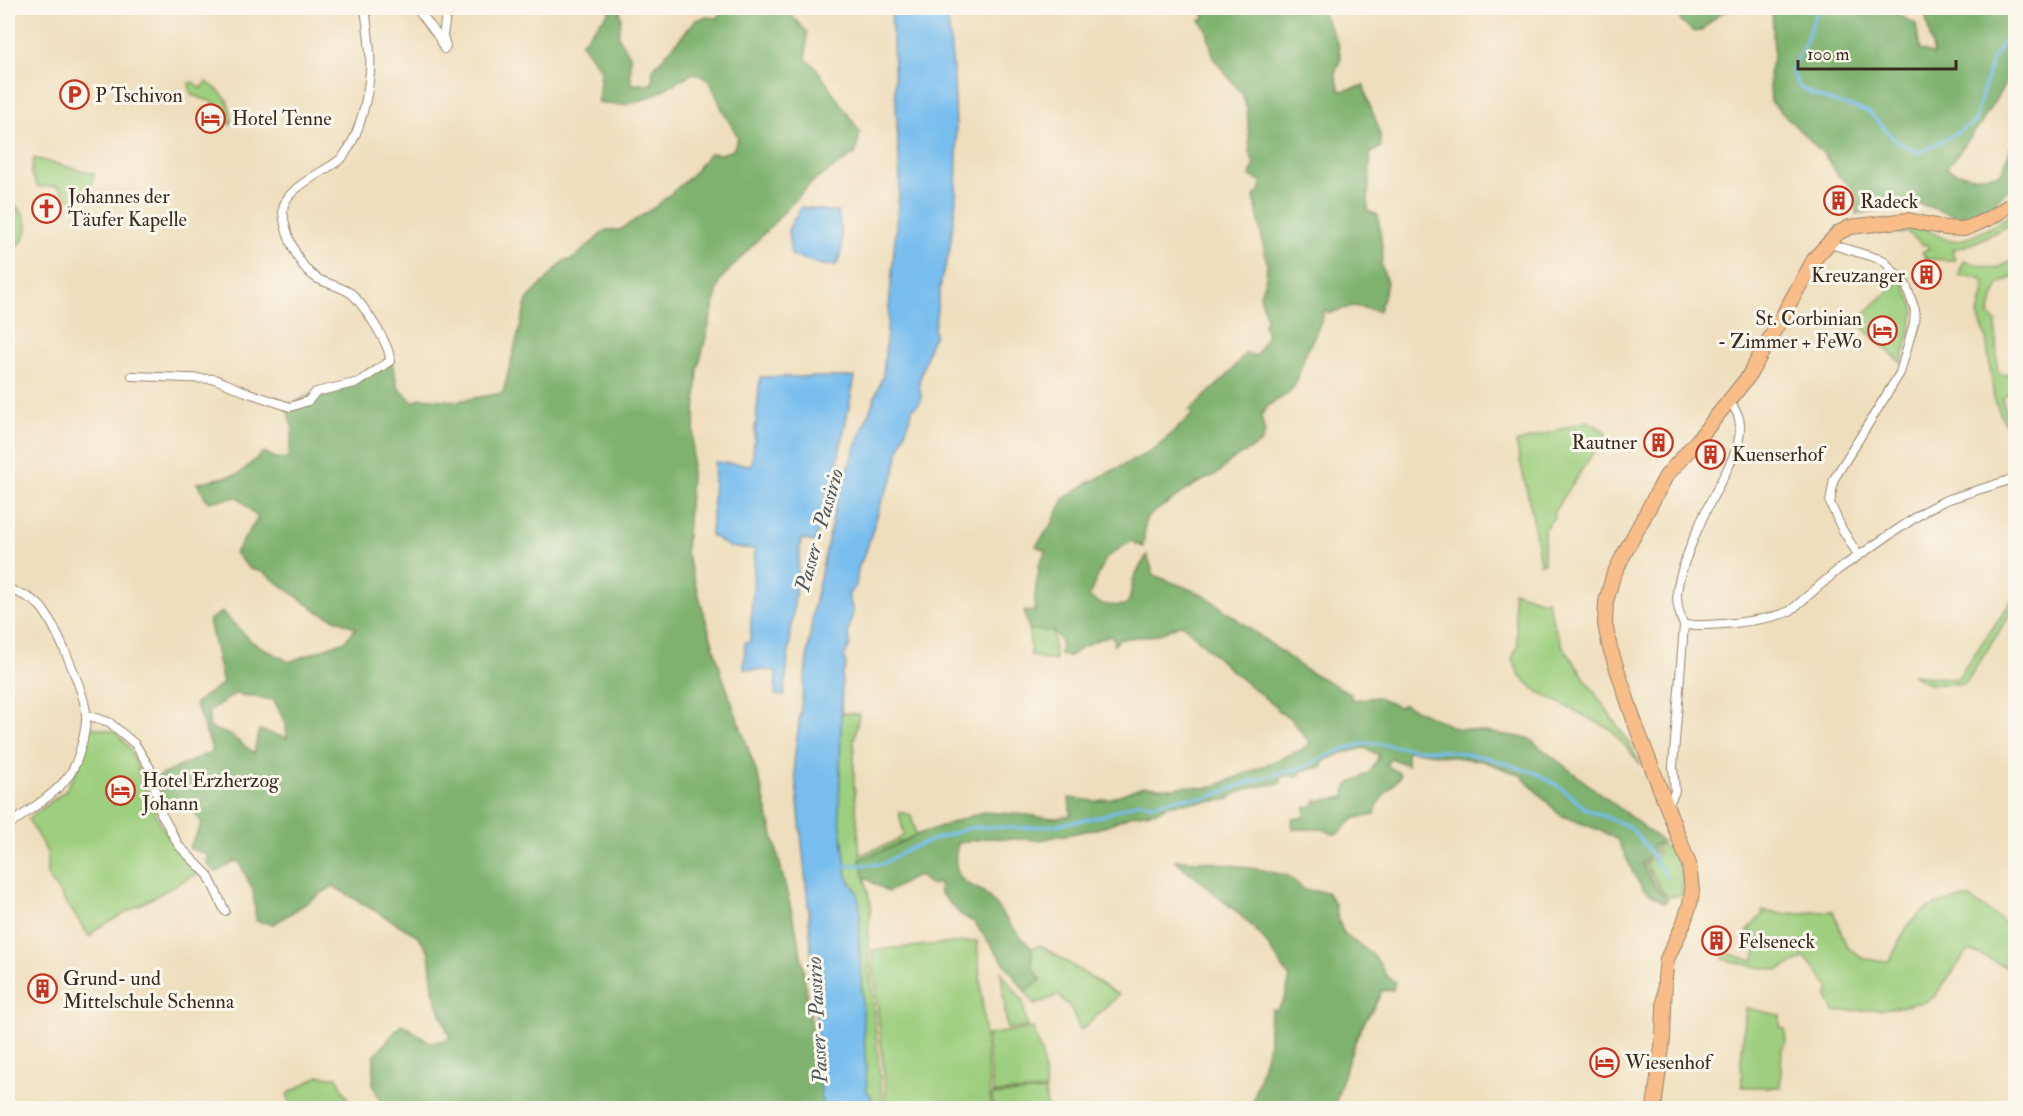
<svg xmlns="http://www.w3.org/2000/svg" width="2023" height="1116" font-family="'IM FELL Double Pica',serif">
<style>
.green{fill:#9ecf7f;stroke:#6c7c4e;stroke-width:1.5}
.forest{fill:#7eb26e;stroke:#5c6e46;stroke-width:1.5;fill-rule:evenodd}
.water{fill:#77bdee;stroke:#597486;stroke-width:1.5}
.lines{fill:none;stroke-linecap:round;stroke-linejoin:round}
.stream{stroke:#77bdee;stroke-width:3}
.street-casing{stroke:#95846d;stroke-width:10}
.primary-casing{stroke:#95846d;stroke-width:16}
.street{stroke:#fff;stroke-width:8}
.primary{stroke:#f8bd88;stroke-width:14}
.labels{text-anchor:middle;stroke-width:6;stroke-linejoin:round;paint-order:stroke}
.poi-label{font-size:20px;fill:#3b2a1e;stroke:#fbf7ec;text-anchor:start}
.water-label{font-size:21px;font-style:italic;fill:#4d565c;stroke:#fbf7ec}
</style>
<rect width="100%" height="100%" fill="#fbf7ec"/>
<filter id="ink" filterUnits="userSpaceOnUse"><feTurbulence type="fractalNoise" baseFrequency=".0167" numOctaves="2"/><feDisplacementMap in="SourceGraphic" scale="12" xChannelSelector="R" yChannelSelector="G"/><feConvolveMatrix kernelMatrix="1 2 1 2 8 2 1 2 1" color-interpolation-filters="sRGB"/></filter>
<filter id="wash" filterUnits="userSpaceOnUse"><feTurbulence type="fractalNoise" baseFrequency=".008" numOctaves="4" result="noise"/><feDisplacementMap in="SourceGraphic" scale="24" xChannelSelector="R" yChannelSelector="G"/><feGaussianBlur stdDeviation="1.35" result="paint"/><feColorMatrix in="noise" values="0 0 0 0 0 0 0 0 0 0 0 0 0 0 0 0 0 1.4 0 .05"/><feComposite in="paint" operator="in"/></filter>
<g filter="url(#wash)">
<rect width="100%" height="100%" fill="#efdebc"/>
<g class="green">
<path d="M193,82L201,89L207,82C226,96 229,97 232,121L230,125L213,102L191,95L189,83Z"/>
<polygon points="34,158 95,174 87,196 71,201 57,186 38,187 31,173"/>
<path d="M8,203C24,208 33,226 22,241C18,246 12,251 8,255Z"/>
<path d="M2015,212V222L1976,242L1952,250L1955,260L1927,259L1922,252L1929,248L1926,244L1923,245L1906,231L1902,234L1895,231L1893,227C1905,226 1920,226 1930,231C1937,235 1944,240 1952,241C1970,242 2000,221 2015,212Z"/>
<path d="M2015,259V276L1999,284L1993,298L1989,316L1996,322L1997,369L2002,375L2008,374L2015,369V388L2003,398C2002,415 2016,427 2015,443L2002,418L1994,398L1986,337L1978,315L1985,286C1983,274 1969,277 1959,275L1963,261L1997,269Z"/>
<polygon points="1902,279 1915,310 1902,363 1867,332 1858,323 1858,319"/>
<polygon points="1587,421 1607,432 1553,513 1555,516 1544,529 1544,563 1540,564 1532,513 1516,443"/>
<polygon points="1513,591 1543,601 1547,600 1554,626 1562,645 1629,743 1641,765 1612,730 1538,692 1520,676 1512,658 1518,646"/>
<polygon points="2015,596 2015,607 1965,684 1929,684 1912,675 1957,679"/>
<polygon points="1049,629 1053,631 1055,661 1031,656 1029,630"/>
<polygon points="841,713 859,714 854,741 854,783 860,855 896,841 904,835 899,812 911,815 916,835 889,848 860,860 871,905 868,934 869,956 881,1089 886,1108 870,1108 871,1104 867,1092 859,942 860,910 857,892 847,877 839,812"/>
<polygon points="92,727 116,732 130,749 161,826 181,854 201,871 96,929 90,937 47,875 47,852 28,819 65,791 77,770"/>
<polygon points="1656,845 1663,845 1667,849 1672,846 1683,879 1682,895 1668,897 1661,890 1645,864 1658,854"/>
<path d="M1970,898L2007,924H2015V976L2011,974V969L1972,951L1967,952L1934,997L1928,1001L1893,1008L1834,1012L1827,996L1830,988C1824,982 1808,958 1803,956L1801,960L1778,970L1751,966L1723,959L1726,953L1753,961L1758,945L1753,942L1754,933L1747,931L1763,914L1762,911L1781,914L1833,911L1847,947L1865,959L1889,961C1894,954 1897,947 1900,939C1918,907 1935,901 1970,898Z"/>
<polygon points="977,941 991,1108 889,1108 886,1096 872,950"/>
<polygon points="1040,945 1119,995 1083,1028 1080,1029 1071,1008 1058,995 1035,1005 1025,991 1041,980 1031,966 1032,948"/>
<polygon points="1001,972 1023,1001 1027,1027 1007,1029"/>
<polygon points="1746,1008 1780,1015 1780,1027 1785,1029 1786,1044 1782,1048 1780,1087 1747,1087 1742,1086 1741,1061"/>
<polygon points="1033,1028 1042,1056 1046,1090 993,1093 987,1035"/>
<polygon points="319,1076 337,1077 352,1108 292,1108 287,1094"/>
<polygon points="1045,1091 1047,1108 993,1108 992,1095"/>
</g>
<g class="forest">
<path d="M613,8H619L621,18L618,37L630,55L631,84H652L653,69L696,20L707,17L718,18L723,8H784L807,32L806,59L816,68L860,132L856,153L812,182L720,280L698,369L686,552L722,675L760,782L799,942L821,1086L822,1108H383L373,1084L374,1056L402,1024L431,1043L450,1039L433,990L429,952L418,936L333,886L274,924L256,921L253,890L238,860L216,872L207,864L208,855L189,848L202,823L184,799L165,808L157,777L213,751L195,703L223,683L209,620L222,612L252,642L289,662L345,641L356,628L317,611L263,572L250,569L235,553L258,518L238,497L208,502L197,483L239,474L264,452L275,458L288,459L293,429L286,407L316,392L345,387L384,366L390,354L398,387L413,402L421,398L457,401L503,393L527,300L564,261L573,259L606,230H620L655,207L690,177L710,153L721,154L733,150L738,137L723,111L709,79L693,73C660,90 637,113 598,102L601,70L581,43ZM235,694L274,700L286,725L287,738L259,730L254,753L230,735L210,728L208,712Z"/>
<path d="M1199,8H1320L1338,44L1341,59L1335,73L1340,91L1364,86C1368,109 1381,122 1381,147L1370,154C1371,173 1367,192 1368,211L1378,215L1383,255L1381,263L1387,283L1379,311L1353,306L1330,313L1325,310C1320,327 1313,338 1306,353C1301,365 1299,383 1289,392C1278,403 1270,399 1261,416L1265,433L1261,443L1230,461L1219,473L1194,485L1146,518L1143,547L1131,541L1106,558L1089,596C1099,606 1112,606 1125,605L1129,601L1134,577L1147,555L1154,575L1204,595L1306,670L1350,693L1352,700L1377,697L1399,707L1404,704L1455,728L1528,738L1663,842L1653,845L1655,852L1642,864L1657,889L1668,900L1664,903L1644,890L1635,877L1618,840L1599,830L1560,815L1520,775L1483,761L1407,750V765L1391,758L1386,765L1399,773L1400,776C1391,790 1377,797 1375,815L1355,818L1337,834H1332L1323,829H1293L1292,819L1305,817V808L1314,805L1316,801L1345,797C1345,776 1362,783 1372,769C1375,765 1377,759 1379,755L1365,748L1342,753L1324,761L1323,767L1301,771L1299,777H1294L1290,775L1280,777L1281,783C1265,786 1238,787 1228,800L1169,804L1158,811L1132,815L1100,828L1040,840L986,838L959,843C954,852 954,871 962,879C968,886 979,888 986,894C1003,911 1013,933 1032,948V966L1041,980L1025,991L974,922L961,915L940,893L939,883L931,885L918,875L888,892L864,877L860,859L889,848L916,835L983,812L1028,815L1039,817L1056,818L1071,815L1069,798L1096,801L1109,799L1143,786L1173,788L1186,786L1203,788L1218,785L1301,750L1310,743L1290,718L1278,711L1276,707L1228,668L1182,624L1157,635L1120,639L1113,646L1115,640L1111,636C1094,639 1082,646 1069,657L1060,655L1061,641L1053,631L1029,630L1024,611L1034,612L1036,586L1039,571L1038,566L1046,551L1036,546L1052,524L1064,499L1088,483L1155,449L1193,414L1189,411L1227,376L1246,353L1256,356L1267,335L1264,325L1266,317L1260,295L1266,277L1267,264L1254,196L1261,190V181L1250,176L1254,164L1250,153L1247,108L1242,94L1214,59L1207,31L1200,20L1205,19Z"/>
<polygon points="1672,8 1736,8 1720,13 1702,30 1695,32 1682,23 1675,8"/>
<polygon points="1772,8 1888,8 1889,10 1916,24 1920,50 1934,55 1924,8 2015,8 2015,52 2006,62 2007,81 1981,123 1946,169 1972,177 2001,174 2013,142 2015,104 2015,184 1987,208 1958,217 1918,203 1856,214 1853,189 1837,174 1824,154 1771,102 1769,74 1774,54"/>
<path d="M1175,860L1205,861L1263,870L1288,876L1305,890L1327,892L1335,904L1338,919L1344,934L1371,953L1377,960L1387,977L1395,982L1393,990L1381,991C1378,1004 1367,1016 1361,1028C1349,1055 1342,1080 1334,1108H1251L1269,1043V1024L1272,1009L1277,1010L1285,998L1290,978L1263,938L1244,918Z"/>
</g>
<g class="water">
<polygon points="891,8 947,8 954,81 957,152 956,199 949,254 942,276 934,329 935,335 930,344 919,382 921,398 919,404 913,408 899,451 893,478 882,500 866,551 858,568 856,586 848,595 853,611 848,632 850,646 844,656 846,666 842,675 839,812 847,877 857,892 860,910 859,942 867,1092 871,1095 870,1108 822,1108 808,903 794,762 814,606 838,494 883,376 900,181"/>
<path d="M801,207L838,212C841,232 846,246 836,265H822L791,255L788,230Z"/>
<polygon points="760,377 855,377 837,464 815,542 801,539 784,696 775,695 776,671 744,669 745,643 750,642 755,549 729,547 711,535 715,462 752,465"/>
</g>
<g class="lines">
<g class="stream">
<polyline points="1818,8 1805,44 1792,69 1798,86 1815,96 1869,112 1895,140 1919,153 1974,123 1992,60 2016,20"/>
<polyline points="842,866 882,864 909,849 938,838 973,827 1024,828 1057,825 1102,816 1139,802 1152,804 1181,798 1207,798 1246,783 1303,767 1341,750 1363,744 1373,743 1415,749 1447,751 1484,757 1536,773 1563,789 1586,809 1630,827 1646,846 1667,878"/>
</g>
</g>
</g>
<g filter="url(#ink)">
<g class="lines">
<defs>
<g id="street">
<polyline points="417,8 438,36 444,49 446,46 443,36 447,8"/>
<polyline points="1827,243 1883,260 1906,285 1915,310 1914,323 1900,373 1834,479 1830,503 1842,529 1858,555"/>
<path d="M132,376L215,379L246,392L290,407L308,401L316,392L359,382L390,361C391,345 363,305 352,294C343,287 328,284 318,279C298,268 285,233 283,212C281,189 327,171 342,158C344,155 348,150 350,146C363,123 372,80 370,53C369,38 367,23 365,8"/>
<path d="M8,589C19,593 31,597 40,606C54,621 86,695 86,715C87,729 79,757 73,769C62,791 27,811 8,826"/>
<path d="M1684,625C1712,626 1765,622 1790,611L1839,569L1928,509L1946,500L2016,478"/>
<polyline points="86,715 109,722 135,744 150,768 161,813 179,846 208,875 225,911"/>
<path d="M1667,803L1671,800L1675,791L1673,767L1684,625C1679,615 1677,605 1677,594C1678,570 1704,513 1716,491C1725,472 1741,449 1740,426C1740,416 1736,409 1729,402"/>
</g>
<polyline id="primary" points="1654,1108 1663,1039 1665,978 1667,959 1683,925 1690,904 1692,891 1689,864 1636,726 1610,648 1605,624 1606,602 1613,576 1623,556 1666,476 1696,442 1748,377 1815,258 1838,233 1850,227 1908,220 1945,228 1963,229 1970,227 1992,217 2016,201"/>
</defs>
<use href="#street" class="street-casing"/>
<use href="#primary" class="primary-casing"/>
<use href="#street" class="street"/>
<use href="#primary" class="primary"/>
</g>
</g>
<defs>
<symbol id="parking-ring" viewBox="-11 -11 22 22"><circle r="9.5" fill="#fbf7ec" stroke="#c8321e" stroke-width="1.5"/><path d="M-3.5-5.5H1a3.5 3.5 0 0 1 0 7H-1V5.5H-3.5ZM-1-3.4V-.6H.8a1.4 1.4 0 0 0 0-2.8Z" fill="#c8321e"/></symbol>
<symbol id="hotel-ring" viewBox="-11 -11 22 22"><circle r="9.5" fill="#fbf7ec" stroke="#c8321e" stroke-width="1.5"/><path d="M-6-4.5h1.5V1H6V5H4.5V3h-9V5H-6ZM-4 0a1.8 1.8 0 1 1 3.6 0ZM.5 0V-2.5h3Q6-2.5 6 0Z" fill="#c8321e"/></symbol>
<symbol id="building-ring" viewBox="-11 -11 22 22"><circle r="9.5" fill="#fbf7ec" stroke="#c8321e" stroke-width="1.5"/><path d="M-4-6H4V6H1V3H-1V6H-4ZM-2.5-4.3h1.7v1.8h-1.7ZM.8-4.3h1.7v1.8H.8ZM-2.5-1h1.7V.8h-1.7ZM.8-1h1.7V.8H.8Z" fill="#c8321e"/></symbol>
<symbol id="church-ring" viewBox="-11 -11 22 22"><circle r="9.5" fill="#fbf7ec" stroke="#c8321e" stroke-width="1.5"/><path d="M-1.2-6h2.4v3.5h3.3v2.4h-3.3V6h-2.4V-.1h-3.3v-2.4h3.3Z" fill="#c8321e"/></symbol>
</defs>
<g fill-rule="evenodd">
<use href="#parking-ring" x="58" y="78" width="33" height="33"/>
<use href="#hotel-ring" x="194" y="102" width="33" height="33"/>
<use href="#building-ring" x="1822" y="184" width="33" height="33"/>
<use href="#church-ring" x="30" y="192" width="33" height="33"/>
<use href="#building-ring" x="1910" y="258" width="33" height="33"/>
<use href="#hotel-ring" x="1866" y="314" width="33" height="33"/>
<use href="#building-ring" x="1642" y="426" width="33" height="33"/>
<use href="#building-ring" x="1694" y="438" width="33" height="33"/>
<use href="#hotel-ring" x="104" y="774" width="33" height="33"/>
<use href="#building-ring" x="1700" y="924" width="33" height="33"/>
<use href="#building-ring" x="26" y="972" width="33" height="33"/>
<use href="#hotel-ring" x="1588" y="1046" width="33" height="33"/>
</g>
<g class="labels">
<g class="poi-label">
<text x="95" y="102">P Tschivon</text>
<text x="232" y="125">Hotel Tenne</text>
<text x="68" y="203">Johannes der<tspan x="68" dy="23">Täufer Kapelle</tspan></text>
<text x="1860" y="208">Radeck</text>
<text x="1905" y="282" text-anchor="end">Kreuzanger</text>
<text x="1862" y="325" text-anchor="end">St. Corbinian<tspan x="1862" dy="23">- Zimmer + FeWo</tspan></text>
<text x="1637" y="449" text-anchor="end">Rautner</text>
<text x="1732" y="461">Kuenserhof</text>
<text x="142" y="787">Hotel Erzherzog<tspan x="142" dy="23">Johann</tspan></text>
<text x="1738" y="948">Felseneck</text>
<text x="63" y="985">Grund- und<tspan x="63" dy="23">Mittelschule Schenna</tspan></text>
<text x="1625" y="1069">Wiesenhof</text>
</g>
<g class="water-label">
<text transform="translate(819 530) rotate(-74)" y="7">Passer - Passirio</text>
<text transform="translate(817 1020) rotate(-93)" y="7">Passer - Passirio</text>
</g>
</g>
<rect width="2023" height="1116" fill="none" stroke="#fbf7ec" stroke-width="30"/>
<path d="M1798 60v9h158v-9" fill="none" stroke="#3b2a1e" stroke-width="3"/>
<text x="1807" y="60" font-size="18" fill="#3b2a1e" stroke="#fbf7ec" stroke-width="4.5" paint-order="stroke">100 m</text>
</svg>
